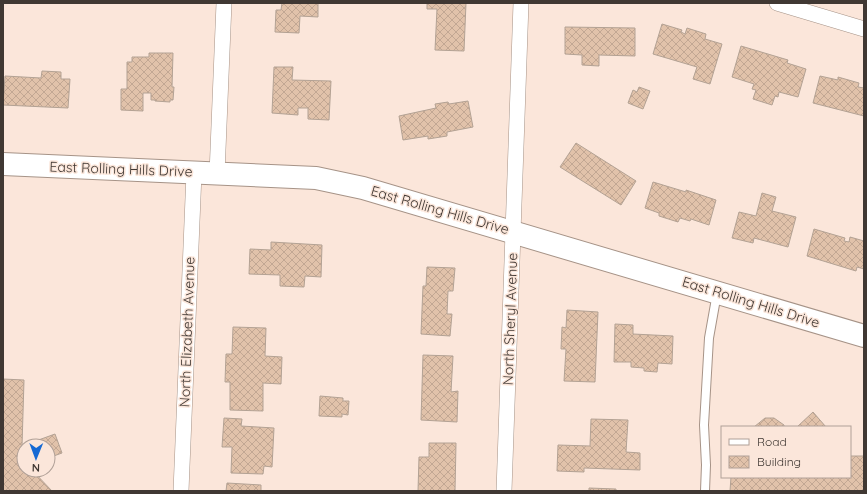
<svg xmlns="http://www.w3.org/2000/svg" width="867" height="494" font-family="Quicksand,sans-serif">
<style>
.building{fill:url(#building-cross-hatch);stroke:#b3a294}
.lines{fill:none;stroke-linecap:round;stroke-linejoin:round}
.lane-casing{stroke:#a69387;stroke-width:10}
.street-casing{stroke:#a69387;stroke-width:16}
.secondary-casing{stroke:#a69387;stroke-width:24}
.lane{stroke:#fff;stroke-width:8}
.street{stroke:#fff;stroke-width:15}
.secondary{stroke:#fff;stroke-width:22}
.labels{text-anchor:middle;stroke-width:3;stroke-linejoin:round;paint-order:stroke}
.street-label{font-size:14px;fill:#403833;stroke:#fbe6da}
</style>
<defs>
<pattern id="building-cross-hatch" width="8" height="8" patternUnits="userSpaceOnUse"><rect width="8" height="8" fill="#e1c2aa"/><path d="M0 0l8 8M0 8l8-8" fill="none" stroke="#c2a793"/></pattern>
</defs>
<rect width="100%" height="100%" fill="#fbe6da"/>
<g class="building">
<polygon points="282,3 318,3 318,17 300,16 299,33 275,32 276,10 281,10"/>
<polygon points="427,3 466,3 464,51 435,50 437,9 427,9"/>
<polygon points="662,24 682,30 681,32 685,34 687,28 706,34 705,39 722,44 710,84 693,79 697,67 653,54"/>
<polygon points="565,27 635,28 635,56 599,55 599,66 582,65 582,55 565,54"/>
<polygon points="741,46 788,60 787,63 806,69 798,97 779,92 778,97 775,96 772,105 753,99 756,90 752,89 754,84 732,77"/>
<polygon points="149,53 173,53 172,87 174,87 173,100 170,100 170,102 155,101 155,100 151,100 151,93 143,93 143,111 121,110 121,89 127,89 127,62 132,62 132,57 149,57"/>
<polygon points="274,67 293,67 292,80 331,81 329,120 308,119 308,108 298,108 298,115 272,113"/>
<polygon points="42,71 61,72 61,79 70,79 68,108 3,105 5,76 41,78"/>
<polygon points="820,76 838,80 838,77 859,83 858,87 864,88 864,116 813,103"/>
<polygon points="639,87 650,91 643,109 628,103 633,90 637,92"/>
<polygon points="468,101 473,127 447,132 447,136 428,139 428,136 403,140 399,116 436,108 435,104 448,102 449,104"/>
<polygon points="576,143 636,181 621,205 560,167"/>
<polygon points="653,182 686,192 686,190 716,200 709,225 691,219 690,221 680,218 678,222 659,216 659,213 645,208"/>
<polygon points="762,193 776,197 772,211 796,217 788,247 754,238 753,243 732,238 739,212 756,216"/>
<polygon points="814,229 845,238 844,241 849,242 850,237 864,241 864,269 857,267 856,271 807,256"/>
<polygon points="271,242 322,245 321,277 305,276 304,287 280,286 280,275 249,274 250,249 271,250"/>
<polygon points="427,267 455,268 453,291 448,291 447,314 452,314 450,336 421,334 423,286 426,286"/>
<polygon points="567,310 598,312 595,382 564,381 566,349 561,349 562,327 566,328"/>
<polygon points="615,324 633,325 633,334 673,336 672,364 658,363 657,372 644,371 644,368 631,367 631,362 614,362"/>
<polygon points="233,327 266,328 265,356 282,357 281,384 263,383 263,411 230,410 230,382 225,382 226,354 232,354"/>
<polygon points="423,355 453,356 451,392 458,391 457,422 421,420"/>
<polygon points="3,379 24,380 22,446 55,434 62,453 48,458 48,446 24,446 24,470 32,470 52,491 3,491"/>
<polygon points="320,396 343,398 343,401 349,401 348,415 342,414 342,417 319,416"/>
<polygon points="813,412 826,427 797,427"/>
<polygon points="224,418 242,419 241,426 274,428 272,467 264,466 263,474 231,473 232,447 222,447"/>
<polygon points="765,418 774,418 784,425 784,427 754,427"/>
<polygon points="591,419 628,420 626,452 640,453 640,470 584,468 584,472 557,471 558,445 590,446"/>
<polygon points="429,443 456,443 455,491 418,491 419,457 429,457"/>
<polygon points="850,456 864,456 864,491 730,491 731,477 850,477"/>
<polygon points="227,483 261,485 261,491 226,491"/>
<polygon points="589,488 616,489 616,491 589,491"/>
</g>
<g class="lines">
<defs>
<polyline id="lane" points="705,491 706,465 704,425 709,338 717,293"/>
<g id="street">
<polyline points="777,3 864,29"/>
<polyline points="217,174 224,3"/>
<polyline points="181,491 194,173"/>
<polyline points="504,491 521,3"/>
</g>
<polyline id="secondary" points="3,164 316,178 363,188 864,336"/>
</defs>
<use href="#lane" class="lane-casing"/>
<use href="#street" class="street-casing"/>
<use href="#secondary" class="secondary-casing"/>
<use href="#lane" class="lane"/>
<use href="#street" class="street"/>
<use href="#secondary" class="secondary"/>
</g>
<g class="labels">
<g class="street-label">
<text transform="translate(121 169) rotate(2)" y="5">East Rolling Hills Drive</text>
<text transform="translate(440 210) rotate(16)" y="5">East Rolling Hills Drive</text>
<text transform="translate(751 302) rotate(17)" y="5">East Rolling Hills Drive</text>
<text transform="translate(510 319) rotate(-88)" y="5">North Sheryl Avenue</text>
<text transform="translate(187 332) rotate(-88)" y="5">North Elizabeth Avenue</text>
</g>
</g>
<rect width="867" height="494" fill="none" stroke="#403833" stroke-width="8"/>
<rect x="721" y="426" width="130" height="52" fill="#fbe6da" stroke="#b0a097"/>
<rect x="729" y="439" width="20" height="6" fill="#ffffff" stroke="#b0a097"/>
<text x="757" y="446" font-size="12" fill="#403833">Road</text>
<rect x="729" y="456" width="20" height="12" fill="url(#building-cross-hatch)" stroke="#b0a097"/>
<text x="757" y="466" font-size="12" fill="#403833">Building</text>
<g transform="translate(36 458) rotate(181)"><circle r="19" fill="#fbe6da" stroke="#b0a097"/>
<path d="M0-3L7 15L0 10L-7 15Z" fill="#1669d3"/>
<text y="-6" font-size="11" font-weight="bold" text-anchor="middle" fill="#403833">N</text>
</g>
</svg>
